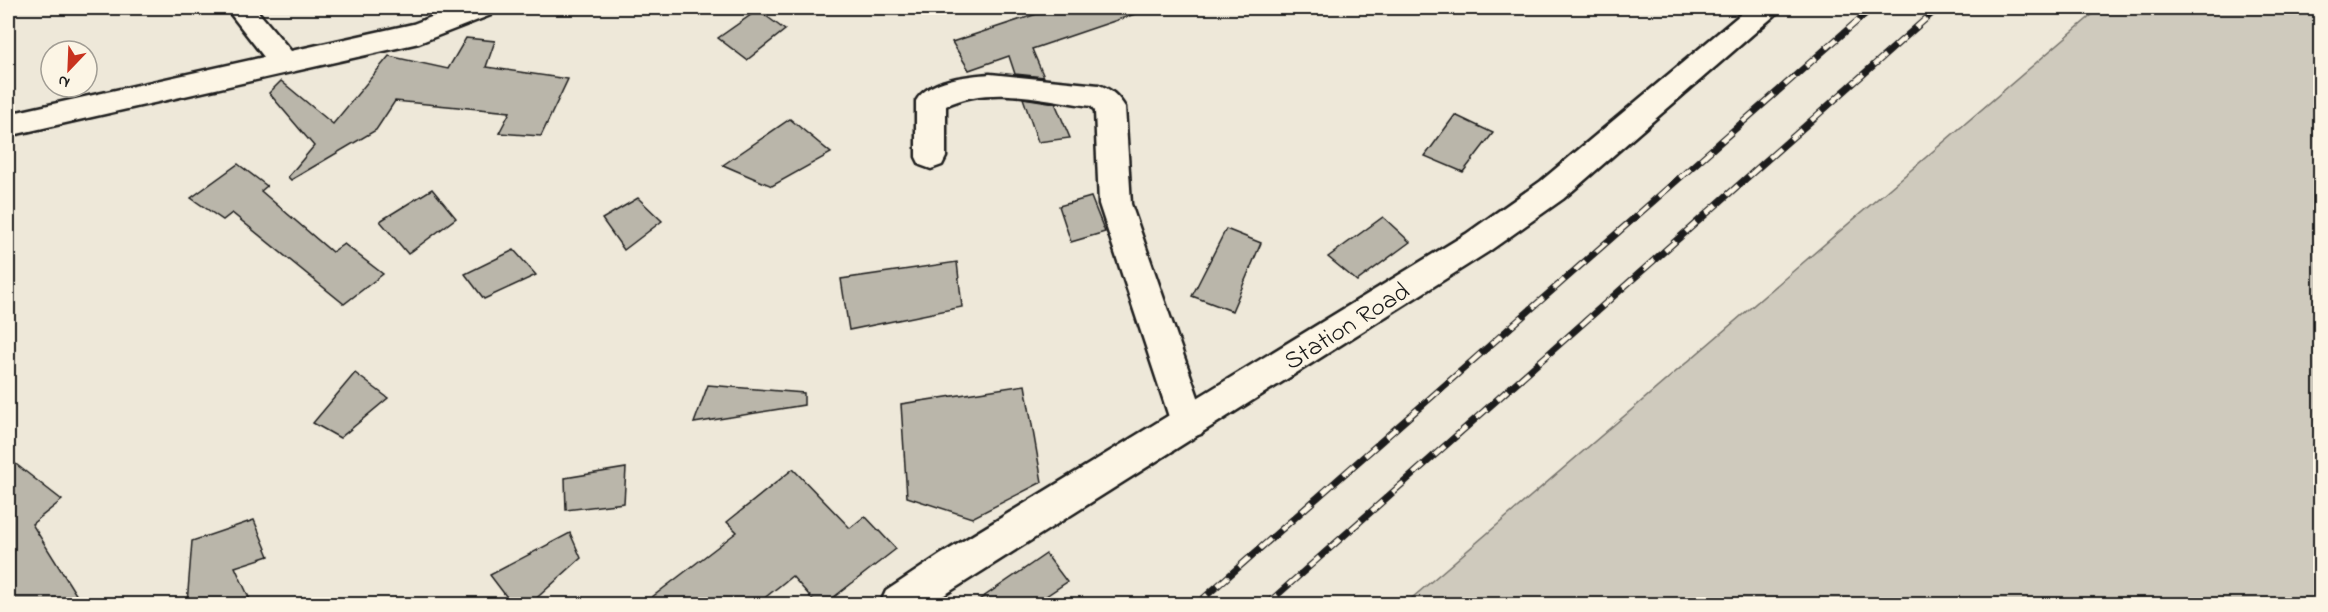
<svg xmlns="http://www.w3.org/2000/svg" width="2328" height="612" font-family="'Indie Flower',sans-serif">
<style>
.green{fill:#cfcabd;stroke:#76736c;stroke-width:1.5}
.building{fill:#bab6aa;stroke:#1c1c1c;stroke-width:1.5}
.lines{fill:none;stroke-linecap:round;stroke-linejoin:round}
.street-casing{stroke:#1c1c1c;stroke-width:5}
.secondary-casing{stroke:#1c1c1c;stroke-width:5}
.street{fill:#fcf5e5;fill-rule:evenodd}
.secondary{fill:#fcf5e5;fill-rule:evenodd}
.rail-casing{stroke:#1c1c1c;stroke-width:7}
.rail{stroke:#fcf5e5;stroke-width:4.5;stroke-dasharray:14;stroke-linecap:butt}
.labels{text-anchor:middle;stroke-width:6;stroke-linejoin:round;paint-order:stroke}
.street-label{font-size:26px;fill:#1c1c1c;stroke:#fcf5e5}
</style>
<rect width="100%" height="100%" fill="#eee8d9"/>
<filter id="ink" filterUnits="userSpaceOnUse"><feTurbulence type="fractalNoise" baseFrequency=".0167" numOctaves="2"/><feDisplacementMap in="SourceGraphic" scale="12" xChannelSelector="R" yChannelSelector="G"/><feConvolveMatrix kernelMatrix="1 2 1 2 8 2 1 2 1" color-interpolation-filters="sRGB"/></filter>
<g filter="url(#ink)">
<polygon class="green" points="2100,8 2320,8 2320,604 1405,604"/>
<g class="building">
<polygon points="1055,8 1137,8 1138,13 1032,49 1044,77 1015,74 1009,56 969,70 952,42"/>
<polygon points="758,10 785,30 747,60 718,38"/>
<polygon points="466,38 495,41 486,67 568,79 541,136 499,133 510,112 395,101 376,130 291,180 288,177 314,146 269,93 281,81 333,124 389,56 448,69"/>
<polygon points="1023,98 1055,103 1070,138 1038,142"/>
<polygon points="1455,115 1493,133 1463,172 1425,156"/>
<polygon points="790,119 831,153 772,186 723,165"/>
<polygon points="238,164 267,186 261,191 332,252 344,244 383,274 344,304 232,213 223,220 191,198"/>
<polygon points="432,189 456,218 408,254 380,221"/>
<polygon points="1091,197 1105,232 1071,242 1059,206"/>
<polygon points="638,198 662,221 624,250 602,219"/>
<polygon points="1383,217 1410,242 1357,281 1328,257"/>
<polygon points="1226,229 1261,243 1232,311 1192,296"/>
<polygon points="514,250 536,275 484,299 465,274"/>
<polygon points="957,262 962,307 849,330 841,279"/>
<polygon points="355,373 388,398 340,438 313,423"/>
<polygon points="708,385 804,393 804,405 694,423"/>
<polygon points="1025,385 1042,482 972,518 907,497 901,404"/>
<polygon points="8,458 62,500 32,524 82,604 8,604"/>
<polygon points="626,468 624,503 566,510 565,478"/>
<polygon points="793,469 850,528 865,516 896,549 825,604 817,604 792,576 757,604 643,604 737,532 727,522"/>
<polygon points="254,520 269,556 235,567 252,604 187,604 192,541"/>
<polygon points="570,533 581,558 530,604 512,604 490,575"/>
<polygon points="1046,554 1067,582 1034,604 973,604"/>
</g>
<g class="lines">
<defs>
<g id="street">
<polygon points="226,8 255,8 291,51 413,24 455,8 495,8 491,15 419,43 8,136 8,114 264,57"/>
<path d="M990,74L1099,85C1111,89 1118,96 1125,107L1131,204L1207,423L1201,434L1189,438L1177,434L1171,423L1099,204L1095,111L1091,106C1045,100 989,84 946,106V157L942,165L931,169L920,165L916,157V101C929,79 967,76 990,74Z"/>
</g>
<polygon id="secondary" points="1748,8 1779,8 1775,15 1563,199 1488,252 930,604 880,604 886,591 940,555 1466,234 1541,181"/>
</defs>
<use href="#street" class="street-casing"/>
<use href="#secondary" class="secondary-casing"/>
<use href="#street" class="street"/>
<use href="#secondary" class="secondary"/>
<defs>
<g id="rail">
<polyline points="1197,604 1872,8"/>
<polyline points="1267,604 1938,8"/>
</g>
</defs>
<use href="#rail" class="rail-casing"/>
<use href="#rail" class="rail"/>
</g>
</g>
<g class="labels">
<g class="street-label">
<text transform="translate(1346 325) rotate(-32)" y="9">Station Road</text>
</g>
</g>
<rect width="2328" height="612" fill="none" stroke="#fcf5e5" stroke-width="30"/>
<rect x="15" y="15" width="2298" height="582" fill="none" stroke="#1c1c1c" stroke-width="2" filter="url(#ink)"/>
<g transform="translate(69 69) rotate(203)"><circle r="28" fill="#fcf5e5" stroke="#a29e95" stroke-width="1.5"/>
<path d="M0-4.5L10 22L0 15L-10 22Z" fill="#c8321e"/>
<text y="-9" font-size="16" font-weight="bold" text-anchor="middle" fill="#1c1c1c">N</text>
</g>
</svg>
